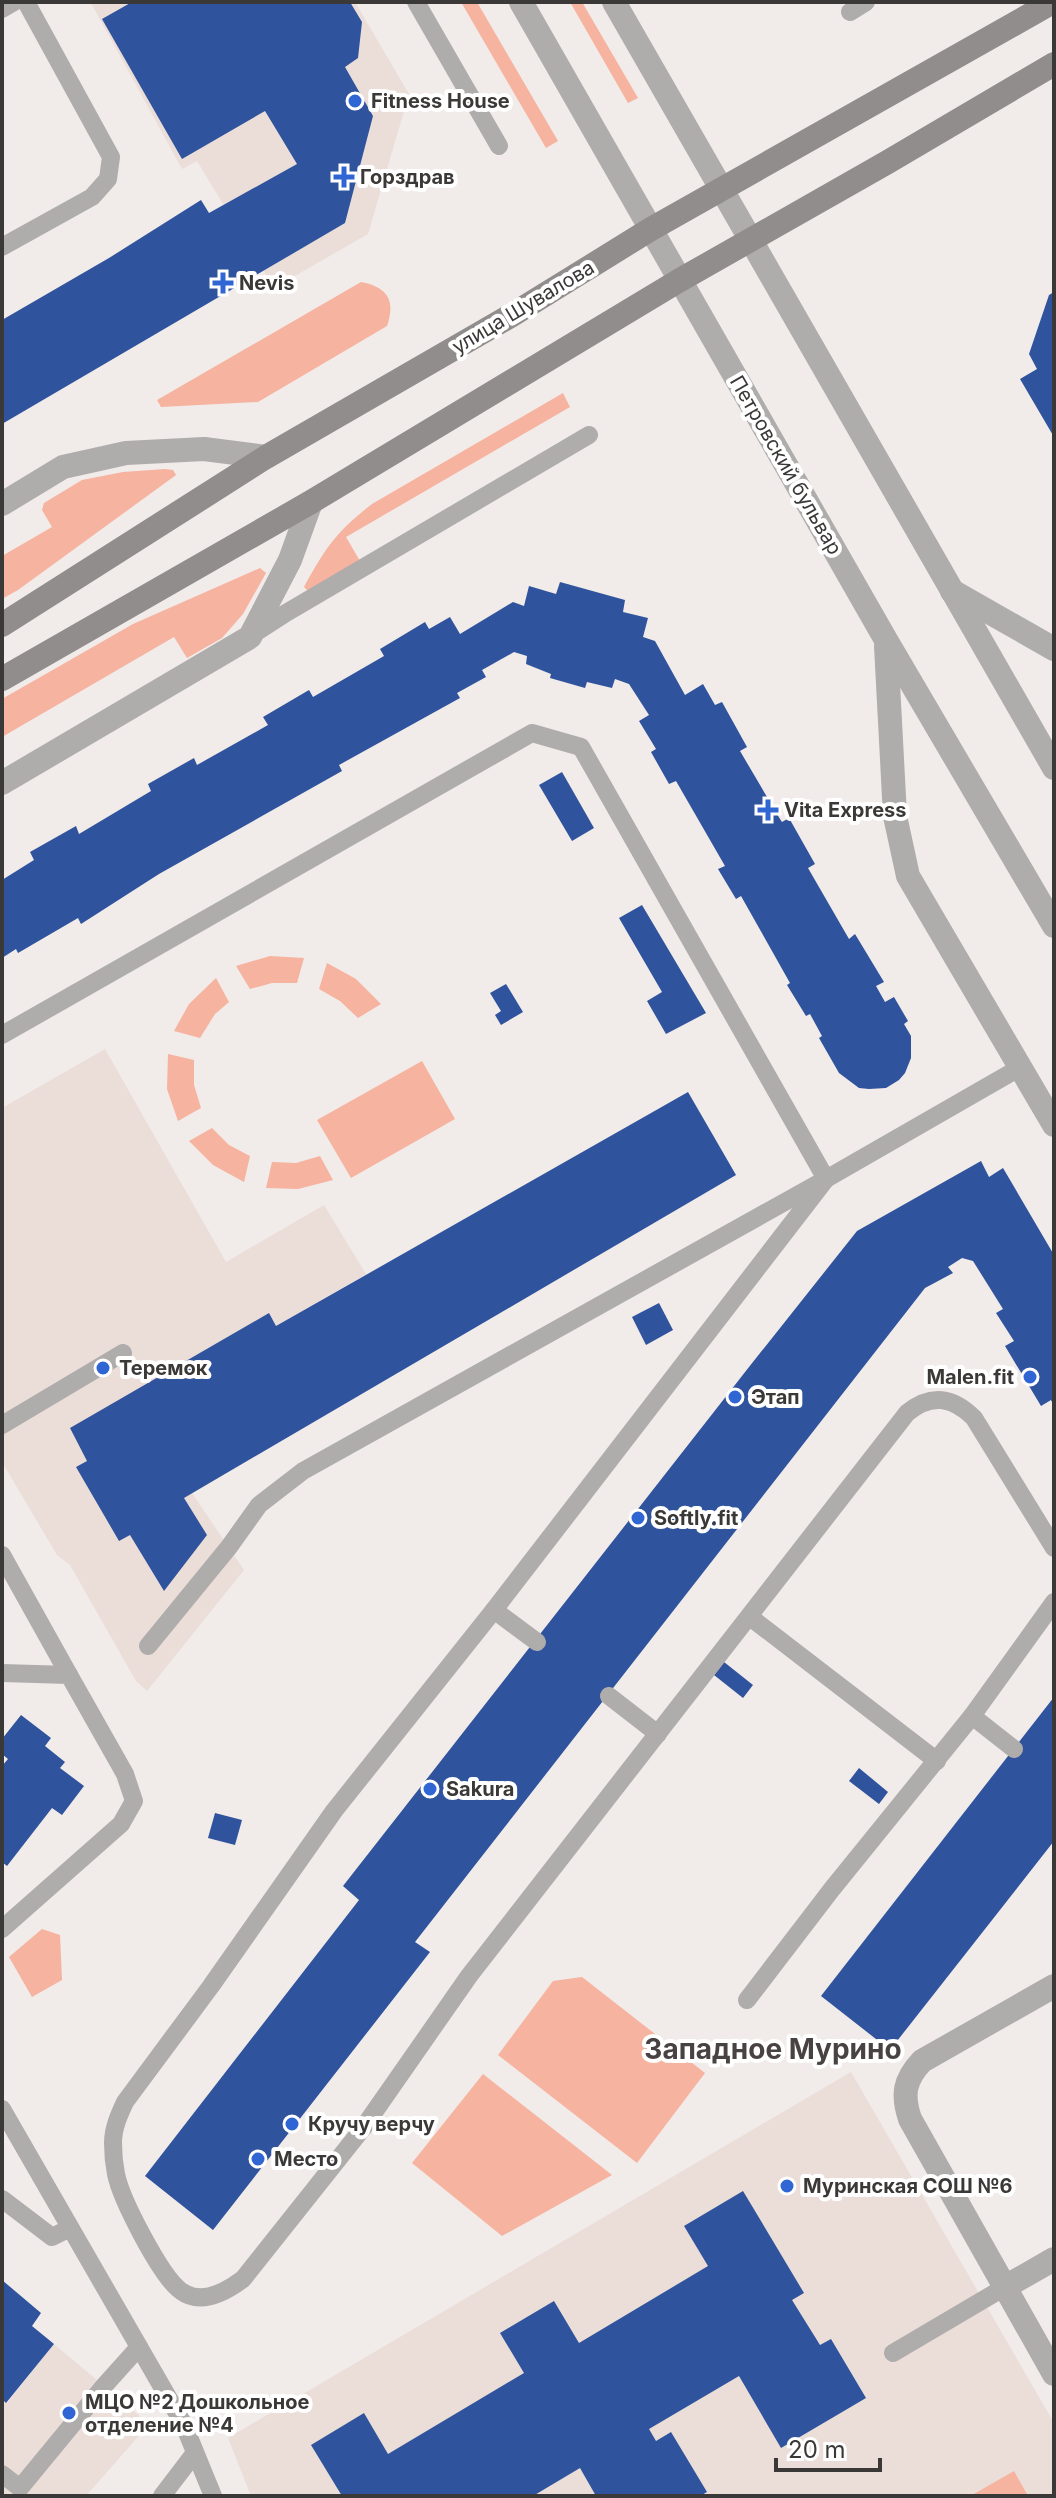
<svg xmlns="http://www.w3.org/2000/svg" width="1056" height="2498" font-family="Inter,sans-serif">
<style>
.built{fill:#ebded9}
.green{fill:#f6b39f}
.building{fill:#2f539c}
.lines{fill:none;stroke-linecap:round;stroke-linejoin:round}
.lane{stroke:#afacac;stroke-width:18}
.street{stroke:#afacac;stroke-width:24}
.secondary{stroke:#918d8c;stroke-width:24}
.poi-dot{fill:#3066d4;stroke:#fff;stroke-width:3}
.labels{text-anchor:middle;stroke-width:8;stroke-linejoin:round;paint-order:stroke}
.poi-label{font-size:20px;font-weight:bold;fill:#3b3938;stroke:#fff;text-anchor:start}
.street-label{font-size:20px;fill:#3b3938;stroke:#fff}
.district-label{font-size:28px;font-weight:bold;fill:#484342;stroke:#fff}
</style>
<rect width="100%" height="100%" fill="#f1ebe9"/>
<g class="built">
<polygon points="93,2 355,2 409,94 368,234 274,288 197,161 182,169 91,3"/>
<polygon points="105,1049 226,1262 324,1205 366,1274 276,1326 192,1493 244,1570 147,1691 136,1681 70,1565 57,1555 2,1462 2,1108"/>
<polygon points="851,2072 1054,2423 1054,2496 251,2496 228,2438"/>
<polygon points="54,2344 149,2424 86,2496 2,2496 2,2399 7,2403"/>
</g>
<g class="green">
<polygon points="461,2 477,2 558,141 546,148"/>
<polygon points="570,2 582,2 638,98 628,103"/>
<path d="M361,282C387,287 396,300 387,326L258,402L161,407L157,400Z"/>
<path d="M563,393L570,407L346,537L360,561L308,591L304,587C326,547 336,532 372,504Z"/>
<polygon points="165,469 173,470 176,475 18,590 2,599 2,556 52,527 42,510 44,503 82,480 123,472"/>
<polygon points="260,568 266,573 243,614 222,638 187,658 174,637 2,737 2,699 133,624"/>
<polygon points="270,956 304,958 297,983 272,983 250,989 236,966"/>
<polygon points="327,963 356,979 381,1004 358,1018 340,1001 319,989"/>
<polygon points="216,978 229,1002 215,1014 200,1038 174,1031 189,1004"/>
<polygon points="168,1054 194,1060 194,1085 201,1108 178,1121 167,1089"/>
<polygon points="422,1061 455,1119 351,1178 317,1120"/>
<polygon points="212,1128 229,1145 250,1156 244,1182 213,1165 189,1141"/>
<polygon points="320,1156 333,1180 298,1189 266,1188 272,1162 296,1163"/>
<polygon points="42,1929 60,1935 62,1980 32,1997 9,1957"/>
<polygon points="582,1977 705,2073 637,2163 498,2055 553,1981"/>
<polygon points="483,2074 612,2175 502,2236 412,2163"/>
<polygon points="1014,2471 1028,2496 973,2496 972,2495"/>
</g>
<g class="building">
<polygon points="132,2 350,2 362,22 358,58 345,67 373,116 345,223 2,424 2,320 109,258 201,200 209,213 297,164 265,111 182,159 102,19"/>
<polygon points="1054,292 1054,437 1020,379 1037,369 1029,354 1049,295"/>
<polygon points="560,582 625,600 623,612 648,618 643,637 655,641 685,695 703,684 715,705 722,702 747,747 740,751 780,819 782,822 789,818 815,864 808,868 849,939 855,934 884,982 876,986 885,1002 894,997 908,1021 904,1024 911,1036 911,1058 905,1073 899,1080 886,1088 869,1089 859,1088 839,1073 819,1038 822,1036 810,1014 806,1016 787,985 790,983 741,896 736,899 718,869 725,866 676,781 669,784 651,752 656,749 639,721 649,715 629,684 615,679 612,688 587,682 585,688 550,678 551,674 526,664 527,656 514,652 482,670 486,677 457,693 460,698 339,765 342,771 159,874 81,924 78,918 18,953 16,949 2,958 2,880 34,860 30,852 76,826 79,834 151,791 148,784 194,758 197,765 268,725 263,717 309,690 313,697 384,656 380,649 425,622 429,629 450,617 460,634 513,602 524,606 529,586 556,594"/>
<polygon points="562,772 594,828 572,841 539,785"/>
<polygon points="642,905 706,1013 666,1034 647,1001 662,992 619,918"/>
<polygon points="506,984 523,1012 501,1025 495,1015 501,1011 490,993"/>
<polygon points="688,1092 736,1175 184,1498 207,1535 164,1591 130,1535 119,1541 76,1467 87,1461 70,1428 269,1313 276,1326"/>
<polygon points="981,1161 989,1177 1003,1168 1054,1255 1054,1406 1051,1400 1041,1406 1005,1346 1014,1341 996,1313 1003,1309 973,1261 962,1258 948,1267 953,1273 925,1288 415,1942 430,1952 213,2230 145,2176 359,1900 343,1886 749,1367 857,1231"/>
<polygon points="659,1303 673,1330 646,1345 632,1317"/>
<polygon points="724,1662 753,1685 743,1698 714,1675"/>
<polygon points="1054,1697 1054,1841 890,2050 821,1996"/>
<polygon points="21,1715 51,1738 45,1746 65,1762 60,1768 84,1786 62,1815 52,1808 7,1866 2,1862 2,1766 8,1759 2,1754 2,1739"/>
<polygon points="859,1768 888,1792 879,1804 849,1781"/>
<polygon points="215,1813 242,1820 235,1845 208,1838"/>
<polygon points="743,2191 804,2293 792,2300 820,2345 831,2339 866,2398 781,2448 739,2376 649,2429 656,2441 671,2432 707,2492 700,2496 596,2496 580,2468 533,2496 342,2496 311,2445 364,2413 388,2454 524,2373 500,2333 554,2301 579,2343 708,2266 684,2226"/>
<polygon points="2,2280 41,2313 32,2326 54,2344 6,2403 2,2399"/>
</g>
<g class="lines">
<g class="lane">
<polyline points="416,2 499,146"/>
<polyline points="2,9 14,2"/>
<polyline points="850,12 866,2"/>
<polyline points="2,247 92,197 108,179 111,157 26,2"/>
<polyline points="252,635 286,613 589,435"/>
<polyline points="2,1035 532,733 581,747 826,1179 303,1471 259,1505 229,1547 148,1646"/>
<path d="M1021,1067L826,1179L494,1610L334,1811L211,1986L125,2102C119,2115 113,2128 113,2143C113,2152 114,2164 116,2174C121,2199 161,2277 181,2291C201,2306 227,2291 243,2279L363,2128L469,1976L907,1413C931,1393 953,1397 974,1418L1054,1548"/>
<polyline points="2,1425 123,1353"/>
<polyline points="2,1555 69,1675"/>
<polyline points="494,1610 537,1642"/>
<polyline points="750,1617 937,1761"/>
<polyline points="2,1673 69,1675 125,1774 134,1801 121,1824 2,1929"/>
<polyline points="609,1696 658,1734"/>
<polyline points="972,1716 1014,1749"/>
<polyline points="747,2000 832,1889 972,1716 1054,1602"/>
<polyline points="2,2109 184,2425 213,2496"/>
<polyline points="2,2199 52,2237 70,2228"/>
<polyline points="893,2353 1005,2287"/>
<polyline points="2,2474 20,2488 104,2386 139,2347"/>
<polyline points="162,2496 194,2454"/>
</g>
<g class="street">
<polyline points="521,2 886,640 1054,926"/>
<polyline points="614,2 1054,768"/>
<polyline points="2,504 63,467 126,453 204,449 266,457"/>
<polyline points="952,591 1054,649"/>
<polyline points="886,646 895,816 908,876 1054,1125"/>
<polyline points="2,783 250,637 290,560 311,502"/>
<path d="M1054,1986L922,2061C904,2080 902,2095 910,2119L1054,2374"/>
<polyline points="1005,2287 1054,2259"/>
</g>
<g class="secondary">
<polyline points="2,625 266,457 512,315 651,229 1053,2"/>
<polyline points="2,679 311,502 680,280 886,163 1054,64"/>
</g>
</g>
<g class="poi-dot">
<circle cx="355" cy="101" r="8"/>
<path d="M340 165h8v8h8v8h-8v8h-8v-8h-8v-8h8z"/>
<path d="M219 271h8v8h8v8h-8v8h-8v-8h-8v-8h8z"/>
<path d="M764 798h8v8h8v8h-8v8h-8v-8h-8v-8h8z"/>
<circle cx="103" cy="1368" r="8"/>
<circle cx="1030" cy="1377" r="8"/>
<circle cx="735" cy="1397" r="8"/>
<circle cx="638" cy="1518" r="8"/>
<circle cx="430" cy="1789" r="8"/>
<circle cx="292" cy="2124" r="8"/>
<circle cx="258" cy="2159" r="8"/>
<circle cx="787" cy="2186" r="8"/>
<circle cx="69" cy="2413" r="8"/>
</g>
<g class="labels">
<g class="poi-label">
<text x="371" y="108">Fitness House</text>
<text x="360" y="184">Горздрав</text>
<text x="239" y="290">Nevis</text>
<text x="784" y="817">Vita Express</text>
<text x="119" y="1375">Теремок</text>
<text x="1014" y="1384" text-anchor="end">Malen.fit</text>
<text x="751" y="1404">Этап</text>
<text x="654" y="1525">Softly.fit</text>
<text x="446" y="1796">Sakura</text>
<text x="308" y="2131">Кручу верчу</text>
<text x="274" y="2166">Место</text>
<text x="803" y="2193">Муринская СОШ №6</text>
<text x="85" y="2409">МЦО №2 Дошкольное<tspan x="85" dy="23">отделение №4</tspan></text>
</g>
<g class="street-label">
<text transform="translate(523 307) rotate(-31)" y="7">улица Шувалова</text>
<text transform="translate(786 465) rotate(60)" y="7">Петровский бульвар</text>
</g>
<g class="district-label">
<text x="773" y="2059">Западное Мурино</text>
</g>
</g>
<rect width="1056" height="2498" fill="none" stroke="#3b3938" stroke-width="8"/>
<path d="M776 2458v12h104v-12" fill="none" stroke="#3b3938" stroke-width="4"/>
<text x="788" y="2458" font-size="24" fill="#3b3938" stroke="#ffffff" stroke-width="6" paint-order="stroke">20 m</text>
</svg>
